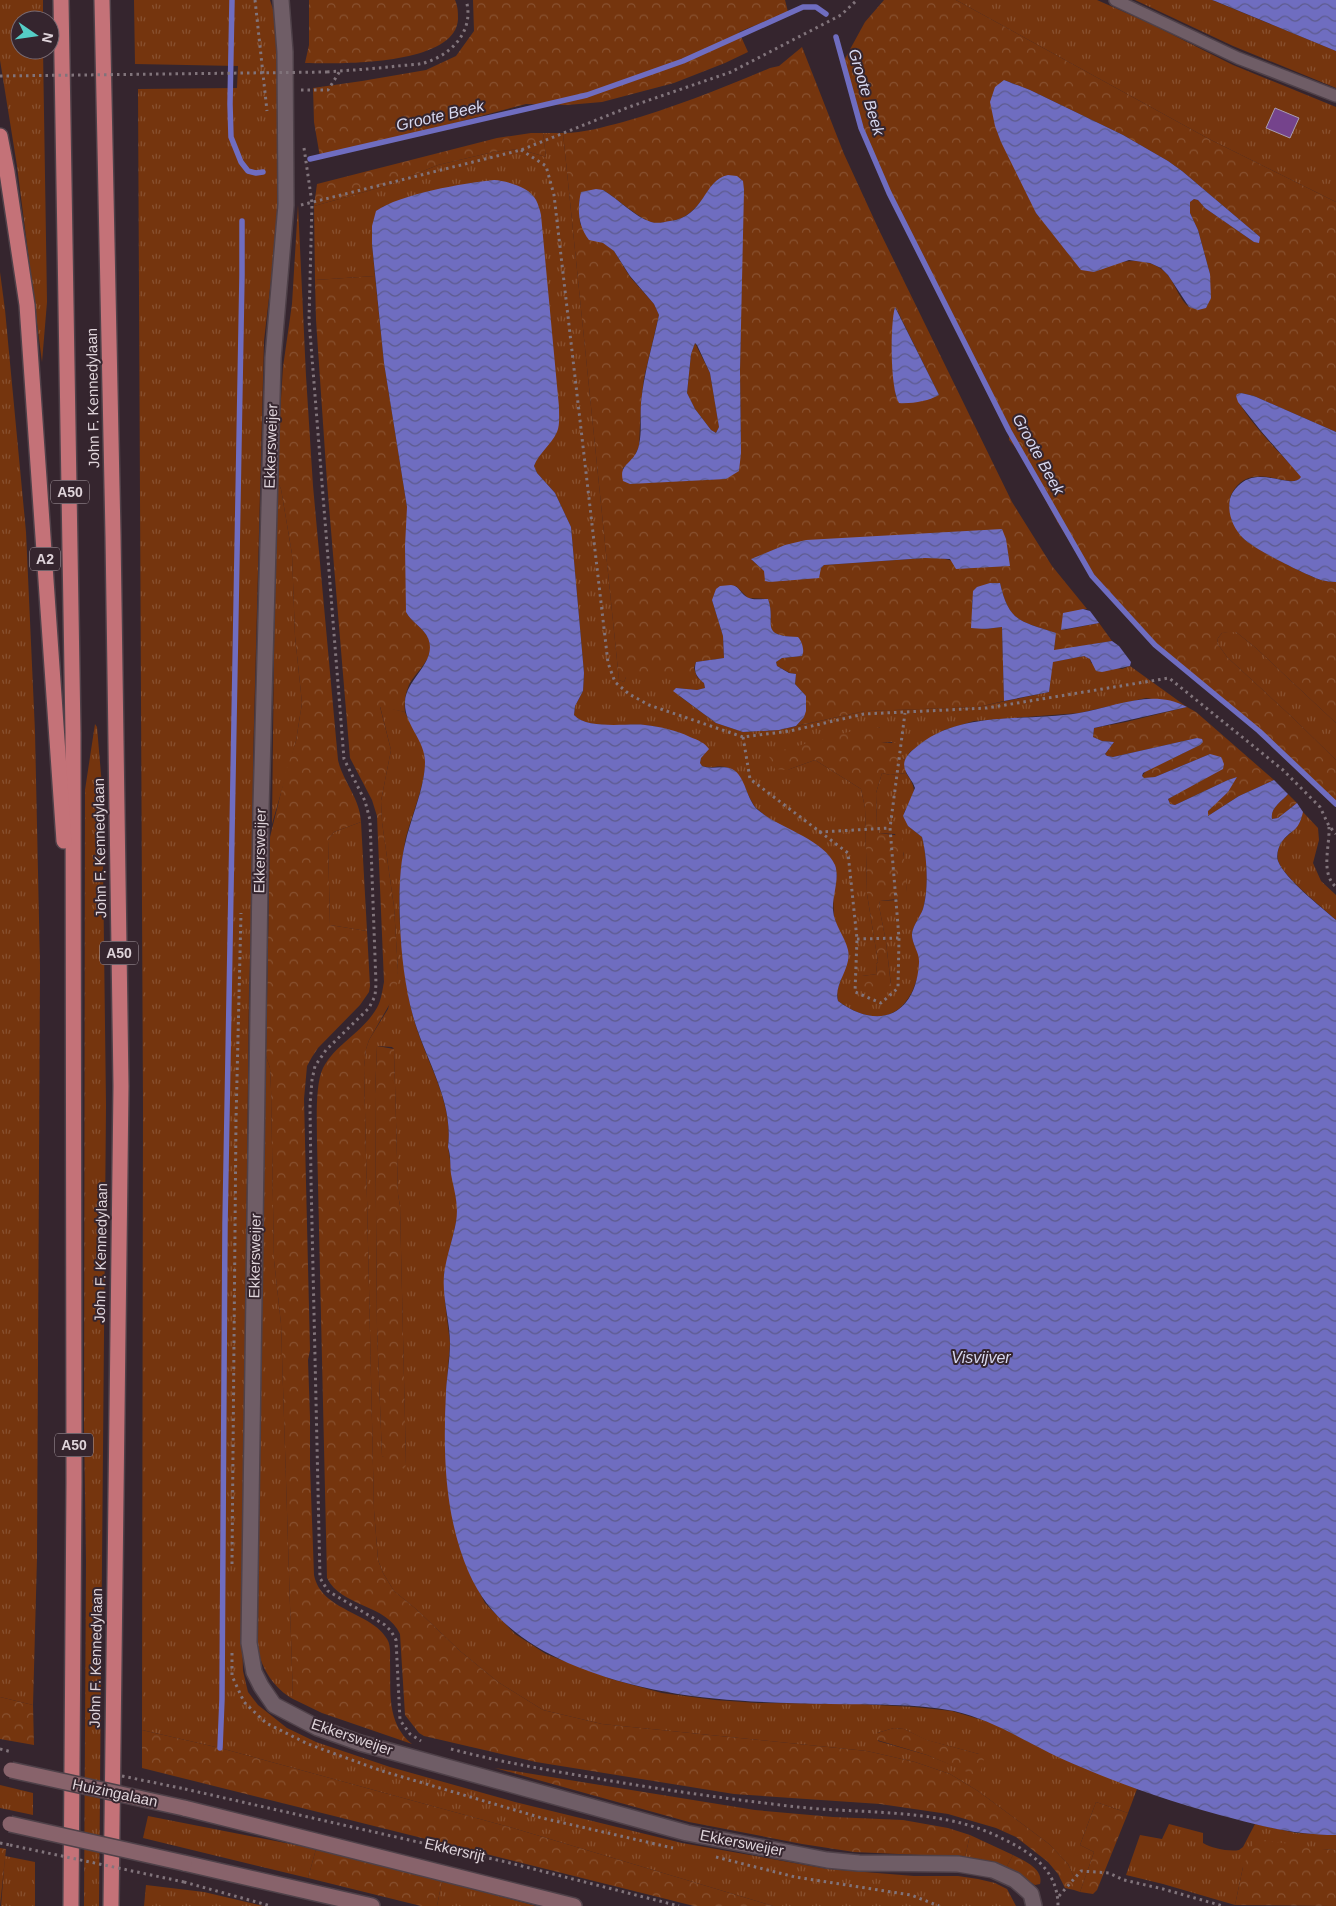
<svg xmlns="http://www.w3.org/2000/svg" width="1336" height="1906" font-family="Arial,sans-serif">
<style>
.grass{fill:url(#grass-tufts);fill-rule:evenodd}
.forest{fill:url(#forest-crowns);fill-rule:evenodd}
.water{fill:url(#water-waves);fill-rule:evenodd}
.lines{fill:none;stroke-linecap:round;stroke-linejoin:round}
.stream{stroke:#6f6dc0;stroke-width:5.5}
.building{fill:#75438c;stroke:#aa9fb0}
.lane-casing{stroke:#4f4149;stroke-width:14}
.street-casing{stroke:#4f4149;stroke-width:18}
.secondary-casing{stroke:#4f4149;stroke-width:18}
.highway-casing{stroke:#4f4149;stroke-width:18}
.path{stroke:#81747b;stroke-width:3;stroke-dasharray:2.5 4;stroke-linecap:butt}
.lane{stroke:#6f5d66;stroke-width:11}
.street{stroke:#6f5d66;stroke-width:15}
.secondary{stroke:#88636b;stroke-width:15}
.highway{stroke:#c47278;stroke-width:15}
.secondary-bridge-casing{stroke:#4f4149;stroke-width:18;stroke-linecap:butt}
.path-bridge{stroke:#81747b;stroke-width:3;stroke-dasharray:2.5 4;stroke-linecap:butt}
.secondary-bridge{stroke:#88636b;stroke-width:15}
.labels{text-anchor:middle;stroke-width:4;stroke-linejoin:round;paint-order:stroke}
.shield{fill:#35252e;stroke:#aca0a6;stroke-width:1}
.shield-label{font-size:14px;font-weight:bold;fill:#dfd4da}
.street-label{font-size:15px;fill:#dfd4da;stroke:#35252e}
.water-label{font-size:16px;font-style:italic;fill:#d7d8ef;stroke:#35252e}
</style>
<defs>
<pattern id="grass-tufts" width="24" height="20" patternUnits="userSpaceOnUse" patternTransform="scale(1.25)"><rect width="24" height="20" fill="#75350e"/><path d="M3 7l-1-3M5 7V3M7 7l1-3M15 17l-1-3M17 17v-4M19 17l1-3" fill="none" stroke="#885130"/></pattern>
<pattern id="forest-crowns" width="20" height="18" patternUnits="userSpaceOnUse" patternTransform="scale(1.25)"><rect width="20" height="18" fill="#75350e"/><path d="M2 6a3 3 0 1 1 6 0M12 15a3 3 0 1 1 6 0" fill="none" stroke="#885130"/></pattern>
<pattern id="water-waves" width="16" height="10" patternUnits="userSpaceOnUse" patternTransform="scale(1.25)"><rect width="16" height="10" fill="#6f6dc0"/><path d="M0 5q4-4 8 0t8 0" fill="none" stroke="#5d5b8d"/></pattern>
</defs>
<rect width="100%" height="100%" fill="#35252e"/>
<g class="grass">
<polygon points="0,0 43,0 43,20 20,20 20,50 43,50 47,302 42,362 17,166 0,60"/>
<polygon points="134,0 270,0 276,19 279,163 276,236 264,341 253,761 252,919 249,988 242,1637 243,1671 248,1692 258,1705 287,1728 316,1742 390,1767 515,1802 682,1843 828,1869 914,1876 958,1876 978,1879 995,1883 1007,1889 1016,1906 773,1906 513,1828 220,1748 142,1730 143,1106 138,89 237,88 238,66 135,64"/>
<polygon points="956,0 1097,0 1149,23 1233,65 1336,107 1336,202 1209,139"/>
<polygon points="1135,0 1212,0 1336,51 1336,88 1233,46"/>
<path d="M543,133H563L619,680L624,682L626,677H697L704,683L705,688L697,690L676,688L678,695L716,723L743,732L779,730L865,711L978,707L1049,692L1052,662L1084,656L1090,659L1091,663L1122,669L1130,666L1187,707L1181,704L1146,698L1079,713L974,721L944,730L910,752L905,760L901,758L892,742L881,743L880,727L787,770L815,760L861,789L865,808L867,894L878,962L876,964L877,974L862,976L891,985L886,942L879,906L880,901L897,900L907,891L904,870V854L895,834L879,833L877,828L876,793L882,773L890,775L906,773C919,792 914,793 904,813L908,826L922,837C927,856 929,889 923,909C920,918 914,924 912,933C911,942 918,950 920,959C921,970 916,982 912,992C894,1026 865,1020 838,1001L837,991L848,959L834,917L833,896L837,874L756,808C746,795 743,773 726,767C718,765 709,769 702,766L700,763L701,758C690,750 667,730 657,727C634,720 591,733 574,715L575,706L583,691L584,673L571,527L555,493L537,473L534,466L537,458L556,434L471,183L410,197L382,207L372,244L375,276L315,280L314,206L386,186L438,165L493,152L519,149L546,157Z"/>
<polygon points="0,272 5,310 26,532 35,732 40,966 37,1558 33,1705 0,1697"/>
<polygon points="276,478 281,489 292,554 295,636 302,703 296,741 272,824"/>
<polygon points="1228,632 1236,632 1256,648 1336,723 1336,760 1292,717 1227,657 1217,643 1218,638 1222,633"/>
<path d="M380,706L405,712C410,725 420,737 424,750C431,773 410,818 405,842C400,869 398,899 400,926C403,955 405,987 413,1016C424,1059 454,1101 448,1147L457,1204V1218L444,1275L445,1302L450,1343L446,1392L461,1551L469,1572L485,1603L515,1634L546,1654L611,1679L662,1693L715,1700L758,1703L859,1704L914,1707L952,1711L992,1723L1072,1763L1137,1789L1128,1813L1096,1802L1080,1845L1094,1852L1080,1892L1074,1890V1877L1068,1864L1049,1844L978,1791L950,1774L915,1762L867,1751L602,1724L543,1710L498,1682L460,1651L416,1609L394,1591L383,1573L378,1560L374,1510L364,1067L366,1049L369,1040L388,1009L398,971L394,907L382,822L381,801L391,750ZM377,1046L392,1047L394,1049L398,1194L400,1206L406,1465L382,1456L377,1327L375,1094ZM894,1728L904,1729L926,1740L979,1754V1776L927,1755L878,1741L877,1733Z"/>
<polygon points="95,724 97,727 102,786 106,1105 99,1906 84,1906 86,1561 84,1427 85,790"/>
<path d="M1302,811L1318,828L1319,840L1313,863L1321,881L1336,895V920C1321,906 1287,880 1279,863C1276,856 1278,847 1282,841C1292,831 1302,826 1302,811Z"/>
<polygon points="361,822 367,931 330,925 328,840 334,832"/>
<path d="M266,1056L270,1068L271,1089L274,1260L281,1324L293,1699C275,1689 261,1669 258,1648L259,1370Z"/>
<polygon points="0,1785 33,1793 33,1815 0,1808"/>
<polygon points="148,1816 316,1849 308,1878 143,1838"/>
<path d="M1169,1824L1203,1833V1843C1211,1848 1229,1852 1239,1850L1243,1847L1255,1824L1296,1833L1336,1835V1850L1322,1849L1243,1867L1235,1905L1163,1884L1126,1875L1140,1835L1162,1839Z"/>
<polygon points="970,1835 1013,1855 1006,1868 992,1862 965,1857"/>
<polygon points="5,1856 35,1862 35,1906 1,1906"/>
<polygon points="442,1881 536,1906 437,1906"/>
<polygon points="146,1885 204,1892 263,1906 144,1906"/>
</g>
<g class="forest">
<path d="M309,0H455C458,7 458,12 458,19C456,66 337,64 305,63L309,45Z"/>
<polygon points="473,0 785,0 788,12 739,32 748,52 725,63 674,83 602,102 567,105 526,104 335,155 320,157 314,122 313,88 362,81 426,70 456,56 474,31"/>
<path d="M884,0H956L1209,139L1336,202V432L1254,396L1241,393L1236,396C1245,419 1284,457 1302,477C1291,492 1249,457 1231,495C1226,505 1236,530 1243,538C1251,547 1308,576 1321,580C1326,581 1331,582 1336,582V723L1256,648L1236,632L1222,633L1218,638L1217,643L1227,657L1292,717L1336,760V804L1323,789L1259,731L1155,645L1120,607L1092,576L1058,523L1019,451L1009,440V431C980,374 952,318 923,261C891,197 859,134 842,64L865,22ZM1004,80L1030,90L1123,135L1168,161L1182,171L1260,237L1254,242L1205,208L1198,200L1194,199L1190,202V213L1198,230L1210,274L1189,307C1180,300 1176,287 1170,278C1156,258 1132,259 1112,264L1054,234L1036,213Z"/>
<path d="M802,47L844,154L879,230L1012,502L1052,566L1087,609H1083L1064,630L1099,623L1112,641L1054,651L1055,633C1021,621 1009,623 1000,583L972,600V611L985,629L1002,627L1004,701L978,707L865,711L796,726L804,717L806,696L795,684L796,674L790,673L777,666L776,662L782,658L802,656L798,637C757,636 777,624 768,599L748,598L736,586L712,600L723,636L724,658L696,662L694,668L697,677H626L624,682L619,680L563,133C584,133 603,127 623,122C673,108 722,88 770,68L779,66ZM743,181L740,371L741,453L712,480L622,469L633,460L639,446L641,404L644,378L659,315L654,304L630,277L614,251L580,224L579,200L603,190C618,199 632,213 648,221C654,224 660,223 667,222C691,219 700,203 713,184ZM895,308H896L939,395L896,397C892,367 891,337 895,308ZM785,545L1009,555L953,561L941,558H925L824,565L821,568L766,575L764,571L752,560Z"/>
<polygon points="531,133 543,133 546,157 519,149 493,152 438,165 386,186 314,206 317,184 497,138"/>
<path d="M298,205L306,376L313,486L338,760C343,782 360,798 361,822L334,832L328,840L330,925L367,931L370,986L369,992L360,1005L318,1048L312,1057L307,1066L304,1099L310,1350L308,1360L310,1417V1466L314,1575C321,1611 372,1612 387,1639C391,1645 390,1655 390,1662C391,1691 386,1723 412,1744L322,1713L293,1699L281,1324L274,1260L271,1089L270,1068L266,1056L270,837L287,768L296,741L302,703L295,636L292,554L281,489L276,478L283,367L292,304Z"/>
<path d="M375,276L384,363L407,507L406,612C411,621 422,627 427,636C439,656 417,669 409,685C405,694 404,703 405,712L380,707L391,750L381,801L382,822L394,907L398,971L396,993L369,1040L366,1049L364,1067L374,1510L378,1560L383,1573L394,1591L416,1609L460,1651L498,1682L543,1710L602,1724L867,1751L915,1762L950,1774L978,1791L1049,1844L1068,1864L1074,1877V1890L1065,1888L1058,1874L1048,1862L1016,1837L996,1828L948,1814L880,1804L734,1794L536,1762L424,1736L419,1733L405,1715L400,1634C387,1604 341,1607 327,1578L317,1141C317,1122 315,1084 323,1068C335,1045 361,1033 375,1011C381,1003 382,992 384,982L377,816L372,800L350,758L327,482L316,320L315,280Z"/>
<polygon points="695,343 710,373 719,427 716,433 711,430 695,409 687,393 691,354"/>
<polygon points="1187,707 1196,712 1274,780 1239,796 1208,816 1208,811 1237,777 1228,780 1175,805 1170,804 1168,799 1183,790 1210,754 1155,777 1144,779 1142,776 1146,771 1200,745 1197,738 1113,757 1107,756 1105,754 1114,742 1102,741 1093,737 1094,728 1126,722"/>
<polygon points="881,727 881,743 902,743 901,758 905,760 906,773 890,775 882,773 876,793 877,828 879,833 902,836 907,891 906,898 880,901 879,906 886,942 891,986 868,989 861,985 859,982 862,976 877,974 876,964 878,962 867,894 865,808 861,789 815,760 787,770 775,769 768,754 848,732"/>
<path d="M1288,794L1297,803L1278,818L1272,819C1270,808 1281,802 1288,794Z"/>
<polygon points="377,1046 394,1049 398,1194 400,1206 406,1465 404,1469 382,1456 377,1327 375,1094"/>
<polygon points="0,1697 33,1705 34,1745 0,1739"/>
<polygon points="894,1728 904,1729 927,1740 979,1754 984,1760 979,1777 927,1755 877,1740 877,1733"/>
<polygon points="142,1730 220,1748 513,1828 773,1906 694,1906 142,1768"/>
<polygon points="495,1768 755,1810 833,1817 903,1820 948,1828 970,1835 965,1857 854,1852 802,1844 689,1822"/>
<polygon points="1096,1802 1128,1813 1097,1890 1093,1894 1080,1892 1094,1852 1080,1845"/>
<polygon points="1258,1839 1322,1849 1336,1850 1336,1906 1235,1905 1243,1867 1254,1841"/>
<polygon points="0,1848 6,1849 0,1906"/>
<polygon points="316,1849 442,1881 437,1906 421,1906 308,1878"/>
<path d="M1013,1855C1024,1861 1044,1869 1040,1884L1035,1885L1006,1868Z"/>
</g>
<g class="water">
<polygon points="1212,0 1336,0 1336,51 1215,1"/>
<polygon points="1004,80 1030,90 1123,135 1168,161 1182,171 1260,237 1259,243 1254,242 1205,208 1198,200 1194,199 1190,202 1190,213 1198,230 1210,274 1211,298 1206,308 1198,310 1189,307 1168,275 1161,268 1150,263 1129,260 1094,272 1081,270 1036,213 1001,142 995,126 990,102 995,87"/>
<path d="M728,175L737,176L743,181L744,190L740,371L741,453L739,471L726,479L630,484L623,481C618,463 635,464 639,445C642,431 640,417 641,403C644,372 653,344 659,315L654,304L630,276L614,251L603,243L589,240C578,226 577,209 581,192L596,189L603,190C618,199 635,217 651,222C658,224 664,222 670,221C705,217 703,180 728,175ZM695,343L697,345L710,373L719,427L716,433L711,430L695,409L687,393L691,354Z"/>
<path d="M494,180C507,181 530,187 536,200C538,204 540,210 541,215L559,407C559,416 560,425 557,432C551,445 539,453 534,466L537,473L555,493L571,527L584,673L583,691L575,706L574,715C588,730 627,723 645,725C661,727 676,730 690,737C698,740 705,743 709,749L701,758L700,763L702,766C711,770 722,765 732,769C746,776 746,800 758,810C779,828 824,839 835,865C840,879 832,896 833,910C834,925 845,936 848,950C852,968 833,984 838,1001C880,1032 916,1014 919,963C920,953 911,943 912,933C914,924 920,917 923,909C929,889 927,856 922,837L908,826L903,816L915,788C912,778 901,771 905,760C908,753 914,749 920,744C965,710 1027,722 1079,713C1115,707 1152,688 1187,707L1094,728L1093,737L1102,741L1114,742L1105,754L1107,756L1113,757L1197,738L1202,739L1203,742L1200,745L1143,773L1142,776L1144,778L1155,777L1210,754L1221,757L1224,764L1223,769L1168,799L1170,804L1175,805L1228,780L1237,777L1228,792L1208,811V816L1239,796L1274,780L1288,794C1281,802 1270,808 1272,819L1278,818L1297,803L1303,812C1298,834 1291,828 1281,843C1278,848 1276,856 1278,861C1285,879 1321,907 1336,920V1835C1301,1835 1269,1828 1235,1819C1175,1804 1116,1783 1060,1758C1024,1741 993,1720 954,1711C914,1703 871,1705 830,1704C738,1702 655,1700 568,1663C525,1644 489,1618 469,1573C444,1515 443,1453 446,1391C447,1376 450,1359 450,1343C450,1321 442,1298 444,1275C446,1257 453,1239 456,1222C459,1205 454,1190 451,1174C450,1165 451,1156 448,1147C454,1101 425,1059 413,1016C405,987 401,953 400,923C399,896 399,866 406,840C412,816 425,786 425,762C425,740 404,725 405,702C406,678 438,663 428,638C424,628 411,622 406,612L405,546L407,507L384,363L372,244V226L376,211C400,194 464,183 494,180Z"/>
<path d="M895,307L939,395C929,401 911,404 899,403C890,389 890,324 895,307Z"/>
<path d="M1241,393L1254,396L1336,432V582C1331,582 1326,581 1321,580C1306,575 1253,549 1243,538C1233,528 1227,513 1230,499C1231,494 1234,490 1238,486C1259,464 1292,491 1301,477L1261,431L1238,402L1236,396L1237,394Z"/>
<polygon points="1002,529 1006,539 1010,566 956,569 950,559 925,558 824,565 821,568 819,578 770,582 765,581 764,571 751,559 785,545 806,540"/>
<path d="M990,583H1000C1009,623 1021,621 1056,633L1054,650L1112,641L1119,646L1131,662L1130,666L1102,672L1096,671L1090,659L1084,656L1053,662L1049,692L1004,701L1002,627L985,629L971,628L973,591L977,587Z"/>
<path d="M731,585C738,586 739,590 744,595C751,601 760,599 768,599C777,623 757,636 798,637C802,641 805,651 802,656L782,658L776,662L777,666L789,673L796,674L795,684L806,696V711L804,717L796,726L779,730L743,732L716,723L673,691L676,688L697,690L705,688L704,683C697,677 693,672 696,662L724,658L723,636L712,600L716,589L720,586Z"/>
<polygon points="1083,609 1090,611 1099,623 1061,630 1063,613"/>
</g>
<g class="lines">
<g class="stream">
<polyline points="232,0 230,104 231,137 241,162 248,171 256,173 263,172"/>
<polyline points="836,37 861,128 889,193 1009,431 1092,576 1155,645 1259,731 1336,804"/>
<polyline points="310,159 587,95 683,61 803,7 816,7 826,14"/>
<polyline points="220,1748 222,1699 225,1224 242,275 242,221"/>
</g>
</g>
<polygon class="building" points="1275,108 1299,118 1290,138 1266,128"/>
<g class="lines">
<defs>
<polyline id="lane" points="1115,0 1238,58 1336,96"/>
<polyline id="street" points="281,0 285,52 286,205 273,358 261,808 249,1643 254,1672 261,1686 274,1705 318,1728 360,1743 687,1833 827,1860 859,1863 958,1864 993,1870 1015,1880 1031,1894 1034,1906"/>
<g id="secondary">
<polyline points="184,1808 574,1906"/>
<polyline points="184,1863 372,1906"/>
</g>
<g id="highway">
<polyline points="61,0 73,733 74,1482 71,1906"/>
<polyline points="102,0 113,535 121,1086 111,1906"/>
<polyline points="0,136 7,172 27,305 64,841"/>
</g>
</defs>
<use href="#lane" class="lane-casing"/>
<use href="#street" class="street-casing"/>
<use href="#secondary" class="secondary-casing"/>
<use href="#highway" class="highway-casing"/>
<g class="path">
<polyline points="255,0 267,111"/>
<path d="M327,72C351,70 374,69 397,66C406,65 416,65 424,63C452,55 475,30 466,0"/>
<polyline points="301,90 328,90 340,71"/>
<polyline points="304,148 312,203 309,320 344,759 365,801 370,820 376,984 375,996 369,1008 326,1050 315,1066 312,1080 310,1105 311,1180 320,1578 328,1591 385,1625 391,1631 396,1640 400,1720 410,1734 421,1741"/>
<polyline points="521,150 546,166 554,195 608,663 615,682 629,694 649,705 743,737 790,731 864,714 987,708 1169,678 1283,770 1320,807 1329,826 1336,834"/>
<polyline points="301,205 521,150 629,107 731,72 841,15 857,0"/>
<polyline points="743,737 750,779 848,853 857,939 855,992 881,1003 898,988 899,938 890,828 905,713"/>
<path d="M1329,827C1330,846 1320,873 1336,887"/>
<polyline points="819,832 890,828"/>
<polyline points="857,939 899,938"/>
<polyline points="232,1564 236,1120 241,913"/>
<polyline points="232,1653 232,1676 244,1702 266,1723 308,1744 382,1771 542,1818 673,1848"/>
<polyline points="0,1749 12,1752"/>
<path d="M451,1749C496,1761 542,1769 588,1777C657,1789 727,1799 798,1807C861,1814 937,1808 995,1835C1027,1850 1058,1867 1058,1906"/>
<polyline points="185,1789 506,1862 679,1906"/>
<polyline points="0,1843 10,1845"/>
<polyline points="716,1857 795,1877 911,1895 939,1906"/>
<polyline points="184,1882 271,1906"/>
<polyline points="1059,1896 1081,1871 1109,1873 1124,1880 1163,1889 1223,1906"/>
</g>
<use href="#lane" class="lane"/>
<use href="#street" class="street"/>
<use href="#secondary" class="secondary"/>
<use href="#highway" class="highway"/>
<defs>
<g id="secondary-bridge">
<polyline points="11,1770 184,1808"/>
<polyline points="10,1824 184,1863"/>
</g>
</defs>
<use href="#secondary-bridge" class="secondary-bridge-casing"/>
<g class="path-bridge">
<polyline points="0,76 327,72"/>
<polyline points="122,1776 185,1789"/>
<polyline points="10,1845 184,1882"/>
</g>
<use href="#secondary-bridge" class="secondary-bridge"/>
</g>
<g class="labels">
<g class="shield">
<rect x="51" y="480.5" width="38" height="23" rx="4"/>
<rect x="30" y="547.5" width="30" height="23" rx="4"/>
<rect x="100" y="941.5" width="38" height="23" rx="4"/>
<rect x="55" y="1433.5" width="38" height="23" rx="4"/>
</g>
<g class="shield-label">
<text x="70" y="497">A50</text>
<text x="45" y="564">A2</text>
<text x="119" y="958">A50</text>
<text x="74" y="1450">A50</text>
</g>
<g class="street-label">
<text transform="translate(93 398) rotate(-91)" y="5">John F. Kennedylaan</text>
<text transform="translate(271 446) rotate(-88)" y="5">Ekkersweijer</text>
<text transform="translate(100 848) rotate(-91)" y="5">John F. Kennedylaan</text>
<text transform="translate(260 851) rotate(-89)" y="5">Ekkersweijer</text>
<text transform="translate(101 1253) rotate(-89)" y="5">John F. Kennedylaan</text>
<text transform="translate(255 1256) rotate(-89)" y="5">Ekkersweijer</text>
<text transform="translate(96 1658) rotate(-89)" y="5">John F. Kennedylaan</text>
<text transform="translate(352 1737) rotate(19)" y="5">Ekkersweijer</text>
<text transform="translate(115 1793) rotate(12)" y="5">Huizingalaan</text>
<text transform="translate(742 1843) rotate(11)" y="5">Ekkersweijer</text>
<text transform="translate(455 1850) rotate(13)" y="5">Ekkersrijt</text>
</g>
<g class="water-label">
<text transform="translate(867 92) rotate(73)" y="6">Groote Beek</text>
<text transform="translate(440 115) rotate(-13)" y="6">Groote Beek</text>
<text transform="translate(1039 454) rotate(61)" y="6">Groote Beek</text>
<text x="981" y="1363">Visvijver</text>
</g>
</g>
<g transform="translate(35 35) rotate(103)"><circle r="24" fill="#35252e" stroke="#796b73"/>
<path d="M0-4L9 19L0 12L-9 19Z" fill="#55cec6"/>
<text y="-8" font-size="14" font-weight="bold" text-anchor="middle" fill="#dfd4da">N</text>
</g>
</svg>
